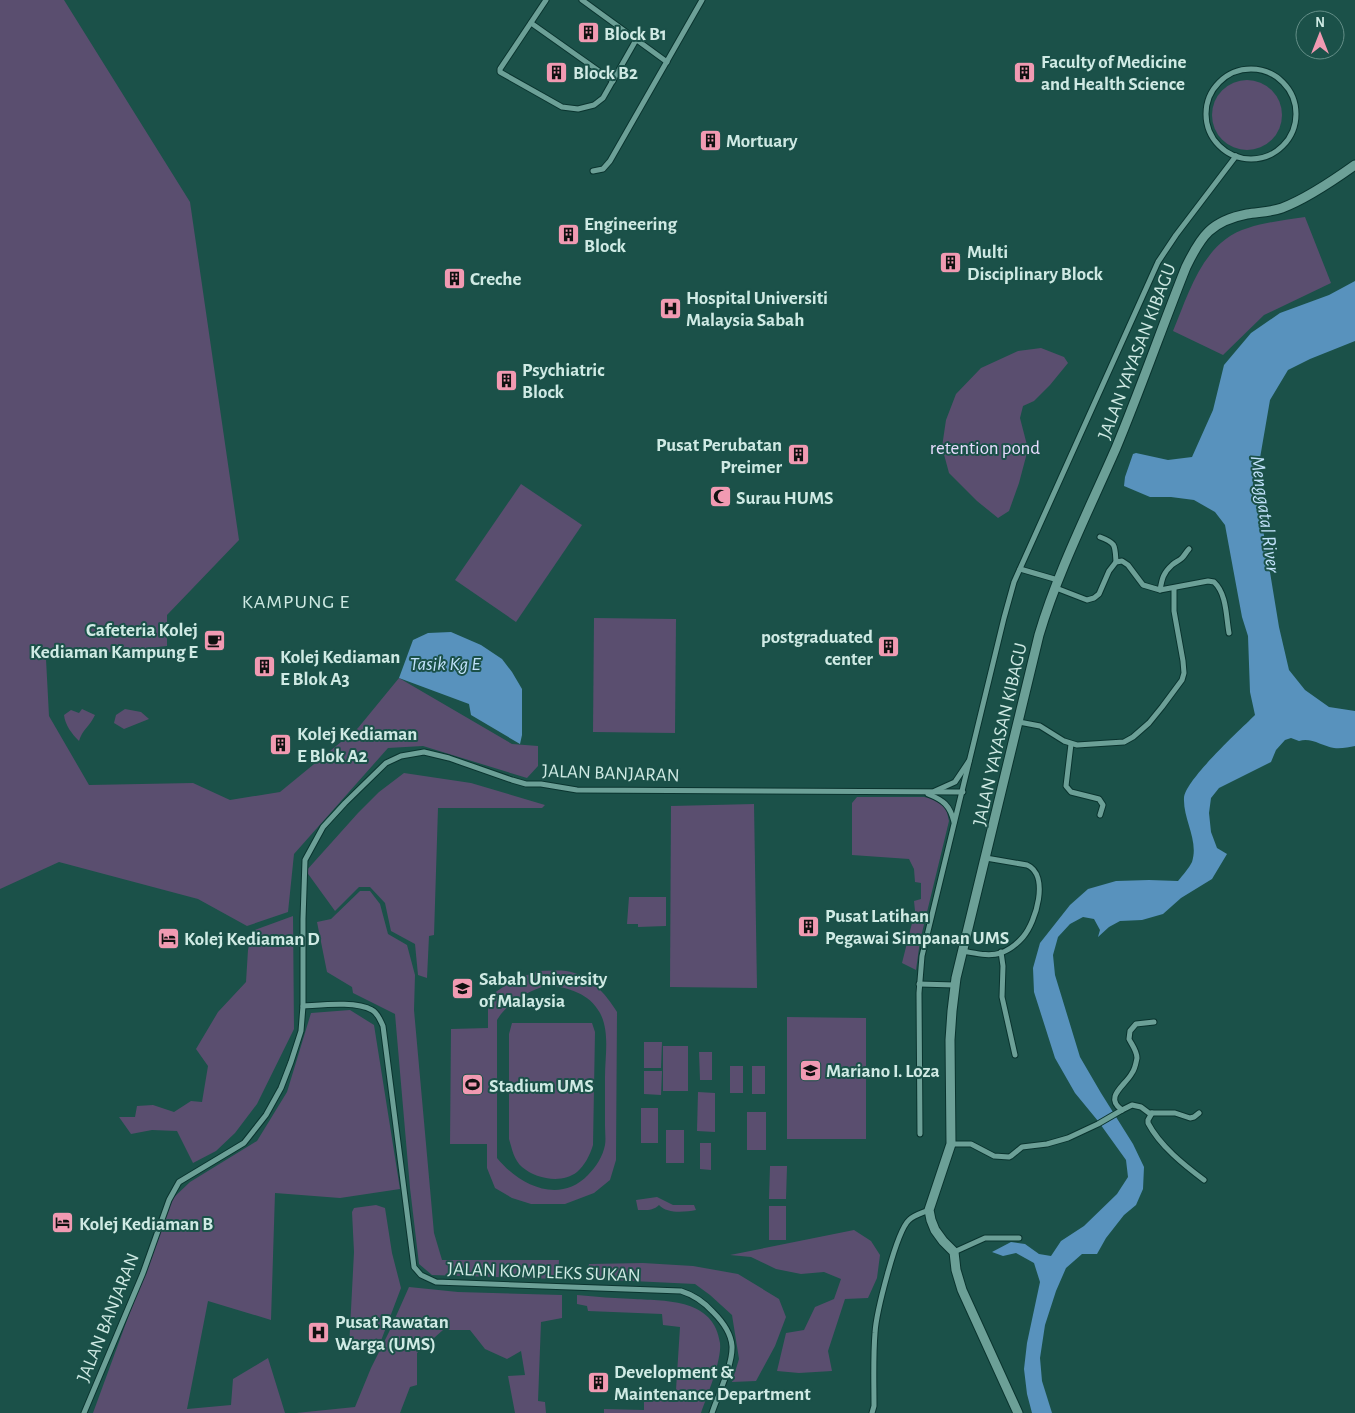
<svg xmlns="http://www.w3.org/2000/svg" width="1355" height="1413" font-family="'Alegreya Sans',sans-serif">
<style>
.green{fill:#5a4e6f;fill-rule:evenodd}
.water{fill:#5892bd}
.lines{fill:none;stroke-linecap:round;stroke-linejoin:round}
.minor-casing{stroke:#0a342f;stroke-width:7}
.tertiary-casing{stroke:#0a342f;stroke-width:11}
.minor{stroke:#6ca097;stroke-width:5}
.tertiary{stroke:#6ca097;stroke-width:9}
.labels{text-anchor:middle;stroke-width:4;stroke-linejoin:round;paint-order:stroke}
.poi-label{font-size:19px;font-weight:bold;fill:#cfeae4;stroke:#1b5149;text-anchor:start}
.street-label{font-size:19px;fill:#cfeae4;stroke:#1b5149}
.park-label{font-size:19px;fill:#e8dcfe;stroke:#1b5149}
.water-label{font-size:20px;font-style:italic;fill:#c1e1fa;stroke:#1b5149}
.neighbourhood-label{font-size:20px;letter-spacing:1px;fill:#cfeae4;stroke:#1b5149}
</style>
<rect width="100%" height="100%" fill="#1b5149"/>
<g class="green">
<polygon points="0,0 64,0 190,202 239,540 167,615 167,646 46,659 49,716 89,785 193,783 230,800 280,792 358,728 399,678 512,744 538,746 538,766 527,778 423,746 388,748 294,854 288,912 247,926 198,899 59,862 0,889"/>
<circle cx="1247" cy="115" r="35"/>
<path d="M1305,217L1331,283L1264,315L1223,355L1173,331C1189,293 1203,241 1248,228C1266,222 1286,220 1305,217Z"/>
<polygon points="1041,348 1064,357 1068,363 1050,385 1034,401 1023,406 1020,418 1028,449 1019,483 1009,511 998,518 977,501 949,473 942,447 946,420 956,394 981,368 1018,351"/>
<polygon points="521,484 582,525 516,622 455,580"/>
<polygon points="594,618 676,619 675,733 593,732"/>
<path d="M82,709L95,715C90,726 82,730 79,741C72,734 65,725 64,715L71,710L79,713Z"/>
<polygon points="125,709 141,712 149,719 124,729 114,723 116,715"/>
<polygon points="404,773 471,783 545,805 542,808 438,808 434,935 429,936 427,978 418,975 415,944 391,931 385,903 370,887 359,887 335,911 306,871 358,813 379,792"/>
<polygon points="857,797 924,797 937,800 946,808 949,821 920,941 916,970 902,963 915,911 914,901 921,899 921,883 915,882 914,869 909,859 852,855 852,803"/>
<polygon points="754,804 757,988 670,987 671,806"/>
<polygon points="360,891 370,891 380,904 388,934 407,945 415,975 414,1010 434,1233 442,1260 559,1260 558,1279 432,1275 419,1264 410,1188 395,1014 353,993 352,987 327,972 317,922 331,919"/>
<polygon points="629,897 666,897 666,926 638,927 638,924 627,924"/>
<polygon points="293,916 294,1029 257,1104 235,1133 216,1151 193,1163 177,1131 152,1130 131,1134 119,1117 135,1117 137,1106 153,1105 174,1112 191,1101 202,1102 208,1066 196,1049 218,1012 246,982 248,950 252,931"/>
<path d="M538,971C547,971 557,970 566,971C589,974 606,994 617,1012L616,1160L610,1180L594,1193L565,1204H531L512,1198L495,1188L487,1168V1144H450L451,1029L488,1028V997L514,980ZM548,985C569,988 589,993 600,1013C610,1032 605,1056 605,1077C605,1093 605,1110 605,1126C605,1132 606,1139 605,1145C603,1156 596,1167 588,1175C559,1205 519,1185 497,1158V1020C508,1002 528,991 548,985Z"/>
<polygon points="350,1010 374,1025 400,1189 340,1198 275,1193 271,1320 208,1301 187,1409 231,1405 233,1379 268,1358 285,1413 93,1413 171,1200 190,1182 257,1141 287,1092 311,1013"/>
<polygon points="787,1017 866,1018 866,1139 787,1139"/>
<path d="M512,1023H592L595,1032L593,1145C590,1155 585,1165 577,1172C562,1184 536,1179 522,1167C514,1160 512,1149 509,1139V1034Z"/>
<polygon points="644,1042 662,1042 661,1068 644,1068"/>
<rect x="663" y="1046" width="25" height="45"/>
<polygon points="699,1052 712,1052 712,1080 700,1080"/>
<rect x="730" y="1066" width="13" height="27"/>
<rect x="752" y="1066" width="13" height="28"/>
<polygon points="644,1071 662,1071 661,1095 644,1094"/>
<polygon points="698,1092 715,1093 715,1132 697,1131"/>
<rect x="641" y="1108" width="17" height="35"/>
<rect x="747" y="1112" width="19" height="38"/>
<rect x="666" y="1130" width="18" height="33"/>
<polygon points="700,1143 711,1143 711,1170 700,1169"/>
<polygon points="770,1166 787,1166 786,1199 769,1199"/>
<path d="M657,1197L673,1205H694L696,1210C685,1212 667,1214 659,1205C653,1211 646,1210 638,1210L636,1200Z"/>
<polygon points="376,1205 385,1208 392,1253 401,1288 379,1346 349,1348 354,1252 352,1212 354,1208"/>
<rect x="769" y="1206" width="17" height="34"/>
<polygon points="854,1230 871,1241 880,1255 877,1278 868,1298 845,1299 828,1351 832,1371 799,1373 777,1371 786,1333 804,1330 815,1307 834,1299 841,1279 824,1272 801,1274 776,1269 751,1257 730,1255"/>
<polygon points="643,1263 693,1266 738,1274 779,1299 786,1317 775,1346 756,1381 732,1382 739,1359 732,1315 710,1295 695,1284 611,1280 586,1277 589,1264"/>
<polygon points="409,1287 458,1292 562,1295 562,1318 541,1322 538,1401 545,1402 546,1413 515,1413 508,1376 525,1375 521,1351 507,1359 485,1349 470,1330 443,1330 417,1353 417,1385 410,1387 400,1413 296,1413 355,1407 371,1368 389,1332"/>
<path d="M577,1295C596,1297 615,1298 634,1299C668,1301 714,1299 720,1343C722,1360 707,1396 701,1413H604V1409L644,1410V1390H676L680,1327L663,1325L662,1314L588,1311L587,1306L577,1304Z"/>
</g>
<g class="water">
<path d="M1355,281V341L1310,359L1288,370L1270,400L1260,458L1258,499L1279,627L1289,670L1305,690L1329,707L1355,711V746C1349,747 1341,749 1334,748C1322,746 1311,737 1299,741L1291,738L1285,740L1276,750L1271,762L1219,788L1211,798L1209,813L1211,832L1217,848L1227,854L1212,879L1181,898L1163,914L1142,920L1120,921L1109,927L1098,937L1100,930L1094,919L1083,917L1070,924L1058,937L1053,955L1055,975L1080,1057L1101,1093L1133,1144L1144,1167L1143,1189L1136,1205L1124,1215L1106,1238L1097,1254H1082L1066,1268L1056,1291L1045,1325L1040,1358L1042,1381L1052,1413H1032L1027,1394L1024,1369L1027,1343L1040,1282L1034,1263L1016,1253L1003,1256L992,1252L1011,1242L1025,1244L1039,1254L1051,1256L1061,1241L1084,1226L1117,1194L1128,1177L1126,1160L1098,1121L1075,1093L1055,1058L1034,992L1033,968L1040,943L1070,905L1088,889L1116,881L1149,880L1178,881C1183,875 1189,868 1192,862C1199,840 1183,820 1184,798C1185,780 1240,730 1255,715L1250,692L1248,636L1242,617L1225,525L1215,512L1194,500L1171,497H1150L1124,486L1125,477L1133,454L1136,453L1168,460L1192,457L1213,410L1224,365L1251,333L1280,313L1329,295Z"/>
<polygon points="451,632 481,645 502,659 512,672 522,689 522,735 520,744 471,715 469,704 399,678 413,640 428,633"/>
</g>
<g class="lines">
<defs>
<g id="minor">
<polyline points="546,0 500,69 500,72 562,107 578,109 594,105 603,98 636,40"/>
<polyline points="582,0 667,62"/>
<polyline points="531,23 613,81"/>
<circle cx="1251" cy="114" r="45"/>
<polyline points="593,171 603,169 610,161 702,0"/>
<path d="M1100,537C1116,543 1115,545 1116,562"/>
<polyline points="1020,569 1058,580"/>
<path d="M1056,588L1087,600L1094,598L1099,594L1109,571L1116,562L1122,561L1128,565L1143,585L1160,590L1208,581L1214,582C1227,594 1226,617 1229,633"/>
<path d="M1160,590C1162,579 1163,573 1172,565C1175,562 1179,561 1182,558C1185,555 1186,552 1189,549"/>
<polyline points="1019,722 1040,726 1064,741 1077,745 1124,742 1133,737 1149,723 1162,707 1182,680 1184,673 1183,661 1174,611 1174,588"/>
<polyline points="1071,744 1066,786 1071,792 1099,799 1103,805 1100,815"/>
<polyline points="935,791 955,782 969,761"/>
<path d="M928,794C943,800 950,805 954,822"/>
<path d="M962,951C975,953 988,957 1001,953C1009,950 1017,944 1023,937C1036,922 1050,875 1027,865L986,858"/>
<polyline points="1001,952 1003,966 1002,997 1015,1055"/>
<polyline points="919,984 955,985"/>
<path d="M303,1006C322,1005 356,1001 372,1010C378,1013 380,1020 383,1026L414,1267L421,1275L436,1282L681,1291C694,1295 704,1302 713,1312C722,1321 731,1333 732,1346C733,1364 718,1395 712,1413"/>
<path d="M1122,1110C1103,1097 1126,1085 1132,1073C1135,1069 1136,1063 1137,1058C1137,1051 1132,1045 1129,1039L1130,1031L1136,1024L1154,1022"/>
<path d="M1152,1113L1148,1120V1123C1160,1146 1184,1165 1204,1180"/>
<polyline points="920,1134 919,993 922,956 1004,618 1014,582 1158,262 1176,235 1236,156"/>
<polyline points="951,1144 971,1144 994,1156 1009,1157 1011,1156 1022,1147 1047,1144 1068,1138 1098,1124 1122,1110 1132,1105 1141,1107 1149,1113 1175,1113 1190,1118 1194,1117 1199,1113"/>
<polyline points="954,1252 985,1238 1019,1238"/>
<polyline points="84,1413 143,1273 169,1200 179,1182 244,1143 266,1115 281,1088 291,1062 301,1031 303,1006 303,919 305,860 323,827 345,803 386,763 401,756 424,752 449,758 512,780 526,784 541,784 577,790 963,792"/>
<path d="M872,1413L874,1406C874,1382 873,1358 875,1333C876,1314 896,1232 909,1220C914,1215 922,1213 929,1210"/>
</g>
<path id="tertiary" d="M1018,1413L962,1290L956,1270L954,1252L943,1241L935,1230L931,1220L929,1210L951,1144L950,1040L952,1011L956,978L1039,635C1058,571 1089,510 1116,448C1141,388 1162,327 1186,267C1201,236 1211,221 1247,214C1259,212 1271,212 1282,208C1306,199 1334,180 1355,165"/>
</defs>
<use href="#minor" class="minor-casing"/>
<use href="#tertiary" class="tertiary-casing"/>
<use href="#minor" class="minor"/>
<use href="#tertiary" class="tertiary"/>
</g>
<defs>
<symbol id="building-square" viewBox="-11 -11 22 22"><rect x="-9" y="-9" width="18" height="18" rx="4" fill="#f19ab2" stroke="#1b5149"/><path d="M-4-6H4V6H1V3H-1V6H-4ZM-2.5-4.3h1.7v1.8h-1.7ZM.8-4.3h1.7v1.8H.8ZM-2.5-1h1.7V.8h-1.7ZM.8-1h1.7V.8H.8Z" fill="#111"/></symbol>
<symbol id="hospital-square" viewBox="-11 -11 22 22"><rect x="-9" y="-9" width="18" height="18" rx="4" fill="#f19ab2" stroke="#1b5149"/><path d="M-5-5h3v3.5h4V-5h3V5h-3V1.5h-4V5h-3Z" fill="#111"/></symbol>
<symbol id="mosque-square" viewBox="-11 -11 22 22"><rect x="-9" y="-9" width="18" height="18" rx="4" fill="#f19ab2" stroke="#1b5149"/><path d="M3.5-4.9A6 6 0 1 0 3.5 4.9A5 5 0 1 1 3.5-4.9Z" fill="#111"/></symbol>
<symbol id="cafe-square" viewBox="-11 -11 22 22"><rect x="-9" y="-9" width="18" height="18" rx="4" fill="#f19ab2" stroke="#1b5149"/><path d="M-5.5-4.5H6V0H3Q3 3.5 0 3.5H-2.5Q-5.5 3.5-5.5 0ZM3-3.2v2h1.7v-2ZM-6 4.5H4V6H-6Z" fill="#111"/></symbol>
<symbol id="hotel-square" viewBox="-11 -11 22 22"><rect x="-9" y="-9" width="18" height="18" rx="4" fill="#f19ab2" stroke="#1b5149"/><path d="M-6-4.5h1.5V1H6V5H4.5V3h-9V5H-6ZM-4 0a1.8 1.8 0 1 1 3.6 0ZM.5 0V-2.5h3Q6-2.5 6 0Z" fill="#111"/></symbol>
<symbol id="university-square" viewBox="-11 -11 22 22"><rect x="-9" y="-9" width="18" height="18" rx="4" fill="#f19ab2" stroke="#1b5149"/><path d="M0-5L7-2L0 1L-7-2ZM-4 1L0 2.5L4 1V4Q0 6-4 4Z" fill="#111"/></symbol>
<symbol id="school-square" viewBox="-11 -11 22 22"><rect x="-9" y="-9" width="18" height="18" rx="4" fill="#f19ab2" stroke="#1b5149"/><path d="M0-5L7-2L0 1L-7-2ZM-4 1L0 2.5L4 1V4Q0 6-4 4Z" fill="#111"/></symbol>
<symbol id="stadium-square" viewBox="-11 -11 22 22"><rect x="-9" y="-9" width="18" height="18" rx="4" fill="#f19ab2" stroke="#1b5149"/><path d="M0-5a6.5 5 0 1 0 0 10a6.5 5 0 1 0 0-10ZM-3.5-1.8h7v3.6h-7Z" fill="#111"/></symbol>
</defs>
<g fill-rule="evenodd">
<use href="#building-square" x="576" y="20" width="25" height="25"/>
<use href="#building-square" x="544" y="60" width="25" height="25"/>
<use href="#building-square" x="1012" y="60" width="25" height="25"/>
<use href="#building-square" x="698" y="128" width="25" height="25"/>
<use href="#building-square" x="556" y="222" width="25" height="25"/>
<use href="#building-square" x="938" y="250" width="25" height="25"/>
<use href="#building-square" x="442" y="266" width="25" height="25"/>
<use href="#hospital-square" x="658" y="296" width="25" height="25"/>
<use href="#building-square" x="494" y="368" width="25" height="25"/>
<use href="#building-square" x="786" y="442" width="25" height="25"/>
<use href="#mosque-square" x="708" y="484" width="25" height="25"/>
<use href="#cafe-square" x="202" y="628" width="25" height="25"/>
<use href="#building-square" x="876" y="634" width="25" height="25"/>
<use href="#building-square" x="252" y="654" width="25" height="25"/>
<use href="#building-square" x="268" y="732" width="25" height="25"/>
<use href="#building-square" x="796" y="914" width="25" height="25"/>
<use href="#hotel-square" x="156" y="926" width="25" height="25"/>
<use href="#university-square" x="450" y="976" width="25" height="25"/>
<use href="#school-square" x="798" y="1058" width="25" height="25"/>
<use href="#stadium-square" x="460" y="1072" width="25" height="25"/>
<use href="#hotel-square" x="50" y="1210" width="25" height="25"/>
<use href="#hospital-square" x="306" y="1320" width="25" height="25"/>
<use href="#building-square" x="586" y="1370" width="25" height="25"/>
</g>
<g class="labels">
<g class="poi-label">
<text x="604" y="40">Block B1</text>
<text x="1041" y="68">Faculty of Medicine<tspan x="1041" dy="22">and Health Science</tspan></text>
<text x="573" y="79">Block B2</text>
<text x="726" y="147">Mortuary</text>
<text x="584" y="230">Engineering<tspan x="584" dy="22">Block</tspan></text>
<text x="967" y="258">Multi<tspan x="967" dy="22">Disciplinary Block</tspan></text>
<text x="470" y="285">Creche</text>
<text x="686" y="304">Hospital Universiti<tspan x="686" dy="22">Malaysia Sabah</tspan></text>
<text x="522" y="376">Psychiatric<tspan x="522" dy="22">Block</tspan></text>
<text x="782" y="451" text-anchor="end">Pusat Perubatan<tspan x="782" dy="22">Preimer</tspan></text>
<text x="736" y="504">Surau HUMS</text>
<text x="198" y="636" text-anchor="end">Cafeteria Kolej<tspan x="198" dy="22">Kediaman Kampung E</tspan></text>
<text x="873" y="643" text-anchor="end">postgraduated<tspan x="873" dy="22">center</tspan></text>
<text x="280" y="663">Kolej Kediaman<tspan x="280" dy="22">E Blok A3</tspan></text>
<text x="297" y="740">Kolej Kediaman<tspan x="297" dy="22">E Blok A2</tspan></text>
<text x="825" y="922">Pusat Latihan<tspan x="825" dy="22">Pegawai Simpanan UMS</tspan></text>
<text x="184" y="945">Kolej Kediaman D</text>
<text x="479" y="985">Sabah University<tspan x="479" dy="22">of Malaysia</tspan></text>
<text x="826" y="1077">Mariano I. Loza</text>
<text x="489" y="1092">Stadium UMS</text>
<text x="79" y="1230">Kolej Kediaman B</text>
<text x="335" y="1328">Pusat Rawatan<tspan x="335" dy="22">Warga (UMS)</tspan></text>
<text x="614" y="1378">Development &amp;<tspan x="614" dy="22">Maintenance Department</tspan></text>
</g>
<g class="street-label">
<text transform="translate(1136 351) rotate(-69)" y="7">JALAN YAYASAN KIBAGU</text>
<text transform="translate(999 734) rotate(-77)" y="7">JALAN YAYASAN KIBAGU</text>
<text transform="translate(611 772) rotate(2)" y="7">JALAN BANJARAN</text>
<text transform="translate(544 1271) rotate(2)" y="7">JALAN KOMPLEKS SUKAN</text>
<text transform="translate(107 1317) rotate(-68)" y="7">JALAN BANJARAN</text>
</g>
<g class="park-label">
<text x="985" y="454">retention pond</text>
</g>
<g class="water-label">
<text transform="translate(1266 514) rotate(82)" y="7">Menggatal River</text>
<text x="445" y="670">Tasik Kg E</text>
</g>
<g class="neighbourhood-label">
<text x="296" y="608">KAMPUNG E</text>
</g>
</g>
<g transform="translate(1320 35)"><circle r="24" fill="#1b5149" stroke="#638e87"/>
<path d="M0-4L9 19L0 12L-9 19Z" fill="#f19ab2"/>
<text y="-8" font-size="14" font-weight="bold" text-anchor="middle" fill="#cfeae4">N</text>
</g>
</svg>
